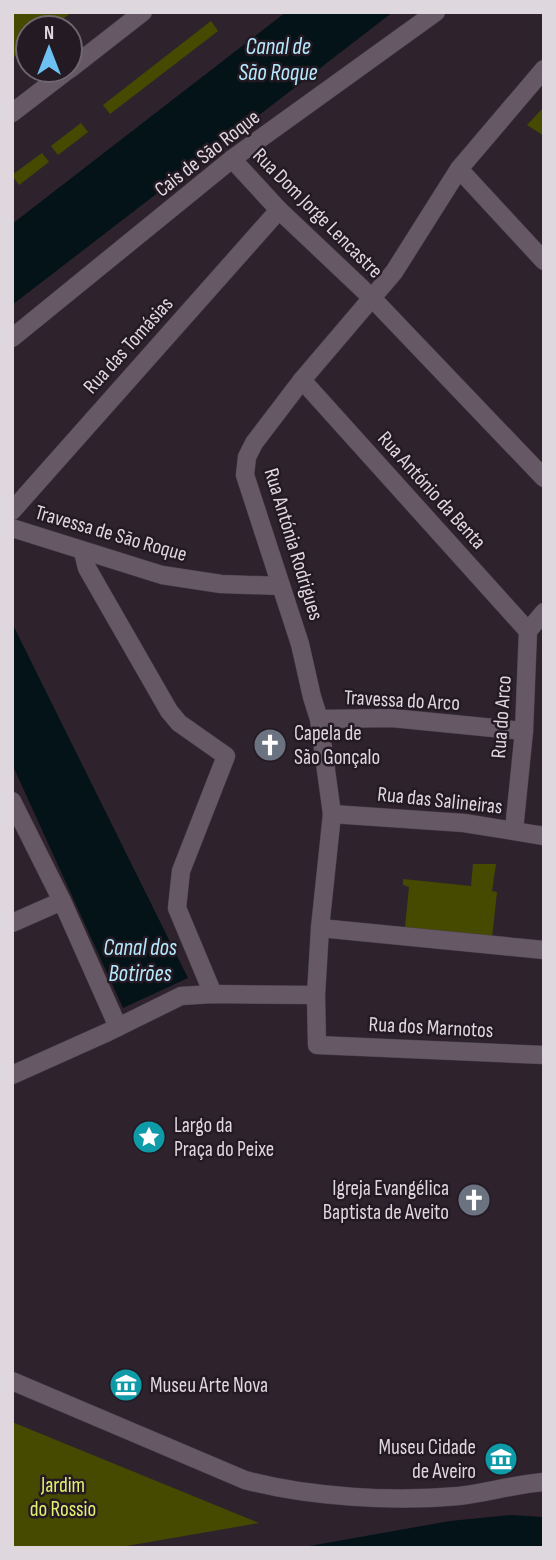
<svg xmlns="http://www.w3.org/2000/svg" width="556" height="1560" font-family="'Sofia Sans Condensed',sans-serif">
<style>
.green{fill:#464a00}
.water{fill:#041318}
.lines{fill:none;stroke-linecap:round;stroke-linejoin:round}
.minor-casing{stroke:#4a414a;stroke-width:19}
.minor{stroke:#665965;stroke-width:18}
.labels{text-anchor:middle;stroke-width:5;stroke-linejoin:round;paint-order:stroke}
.street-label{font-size:21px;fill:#dfd7de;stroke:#241a24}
.poi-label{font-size:21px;fill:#dfd7de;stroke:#241a24;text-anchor:start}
.park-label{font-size:21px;fill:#e4ee70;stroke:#241a24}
.water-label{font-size:23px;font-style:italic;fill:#b6ebff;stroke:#241a24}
</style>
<rect width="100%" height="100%" fill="#2e232d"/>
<g class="green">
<polygon points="12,12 72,12 51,28 28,28 28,46 12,58"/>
<polygon points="211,21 218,31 110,114 103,105"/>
<polygon points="544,107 544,136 527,125"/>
<polygon points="81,123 88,132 58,155 51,146"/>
<polygon points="42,153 49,162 19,185 12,175"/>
<polygon points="473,864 496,864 492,891 497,892 492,938 405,927 409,887 403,885 403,879 471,886"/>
<polygon points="12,1422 259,1523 115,1548 12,1548"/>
</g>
<g class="water">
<polygon points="286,12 393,12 12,305 12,224"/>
<polygon points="12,623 188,978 123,1008 12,764"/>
<polygon points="511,1515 544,1517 544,1548 298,1548 450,1521"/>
</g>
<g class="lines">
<defs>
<g id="minor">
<polyline points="70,69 143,12"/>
<polyline points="544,69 459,169 394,272 302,380 254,443 247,457 245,475 300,644 312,697 319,719 332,814 320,928 316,995 317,1045 544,1055"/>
<polyline points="12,113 68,70"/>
<polyline points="232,159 279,210 372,298 544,478"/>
<polyline points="459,169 544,261"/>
<polyline points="12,338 232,159 436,12"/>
<polyline points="302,380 528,631"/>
<polyline points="12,511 279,210"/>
<polyline points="12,528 162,575 221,584 281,586"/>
<polyline points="83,552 87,568 169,711 179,723 226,756 181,871 177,908 213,994"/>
<polyline points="319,719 392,718 524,731"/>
<polyline points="12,801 62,901 118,1027"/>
<polyline points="332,814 464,823 544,836"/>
<polyline points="514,830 524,731 528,631 544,612"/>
<polyline points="12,923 62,901"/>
<polyline points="320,928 544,950"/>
<polyline points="12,1075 108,1032 181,996 213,994 316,995"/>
<path d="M12,1381L245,1480C308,1497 393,1502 459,1496C487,1493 515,1484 544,1482"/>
</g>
</defs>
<use href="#minor" class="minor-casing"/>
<use href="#minor" class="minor"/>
</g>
<defs>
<symbol id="church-disc" viewBox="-11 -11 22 22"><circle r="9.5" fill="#6b7280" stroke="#241a24"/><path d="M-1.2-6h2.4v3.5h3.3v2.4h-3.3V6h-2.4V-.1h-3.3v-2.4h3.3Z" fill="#fff"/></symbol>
<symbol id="sight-disc" viewBox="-11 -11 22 22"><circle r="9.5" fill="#0f9aa8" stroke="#241a24"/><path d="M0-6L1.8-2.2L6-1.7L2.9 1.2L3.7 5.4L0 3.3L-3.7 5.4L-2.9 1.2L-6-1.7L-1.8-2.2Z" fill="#fff"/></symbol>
<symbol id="museum-disc" viewBox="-11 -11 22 22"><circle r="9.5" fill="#0f9aa8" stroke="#241a24"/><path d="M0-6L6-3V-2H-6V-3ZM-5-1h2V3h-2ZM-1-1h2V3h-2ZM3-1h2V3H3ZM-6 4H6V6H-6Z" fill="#fff"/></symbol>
</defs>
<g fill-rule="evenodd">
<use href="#church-disc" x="251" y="726" width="38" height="38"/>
<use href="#sight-disc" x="130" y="1118" width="38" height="38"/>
<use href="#church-disc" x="455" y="1181" width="38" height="38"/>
<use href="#museum-disc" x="107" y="1366" width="38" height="38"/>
<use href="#museum-disc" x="482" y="1440" width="38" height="38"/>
</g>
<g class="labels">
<g class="street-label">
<text transform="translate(207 153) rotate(-38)" y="7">Cais de São Roque</text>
<text transform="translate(318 213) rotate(45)" y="7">Rua Dom Jorge Lencastre</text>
<text transform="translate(128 345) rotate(-48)" y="7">Rua das Tomásias</text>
<text transform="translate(432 490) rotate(48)" y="7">Rua António da Benta</text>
<text transform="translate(111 533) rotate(16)" y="7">Travessa de São Roque</text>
<text transform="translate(294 544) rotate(73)" y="7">Rua Antónia Rodrigues</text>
<text transform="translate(402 700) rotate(3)" y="7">Travessa do Arco</text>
<text transform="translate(501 717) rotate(-86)" y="7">Rua do Arco</text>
<text transform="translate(440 800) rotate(6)" y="7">Rua das Salineiras</text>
<text transform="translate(431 1027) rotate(3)" y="7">Rua dos Marnotos</text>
</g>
<g class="poi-label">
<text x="294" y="740">Capela de<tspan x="294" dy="24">São Gonçalo</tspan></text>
<text x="174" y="1132">Largo da<tspan x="174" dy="24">Praça do Peixe</tspan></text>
<text x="449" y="1195" text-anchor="end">Igreja Evangélica<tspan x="449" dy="24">Baptista de Aveito</tspan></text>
<text x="150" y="1392">Museu Arte Nova</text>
<text x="476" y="1454" text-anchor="end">Museu Cidade<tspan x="476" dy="24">de Aveiro</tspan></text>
</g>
<g class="park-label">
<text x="63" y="1492">Jardim<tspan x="63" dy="24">do Rossio</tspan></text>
</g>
<g class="water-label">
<text x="278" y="54">Canal de<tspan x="278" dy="26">São Roque</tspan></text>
<text x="140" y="955">Canal dos<tspan x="140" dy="26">Botirões</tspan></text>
</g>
</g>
<rect width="556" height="1560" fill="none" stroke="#dfd7de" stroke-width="28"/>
<g transform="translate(49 49)"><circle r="33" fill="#241a24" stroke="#6f666e" stroke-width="2"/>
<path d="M0-5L12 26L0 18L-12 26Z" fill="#6dc2f3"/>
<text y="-10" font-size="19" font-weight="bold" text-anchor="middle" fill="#dfd7de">N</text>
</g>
</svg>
